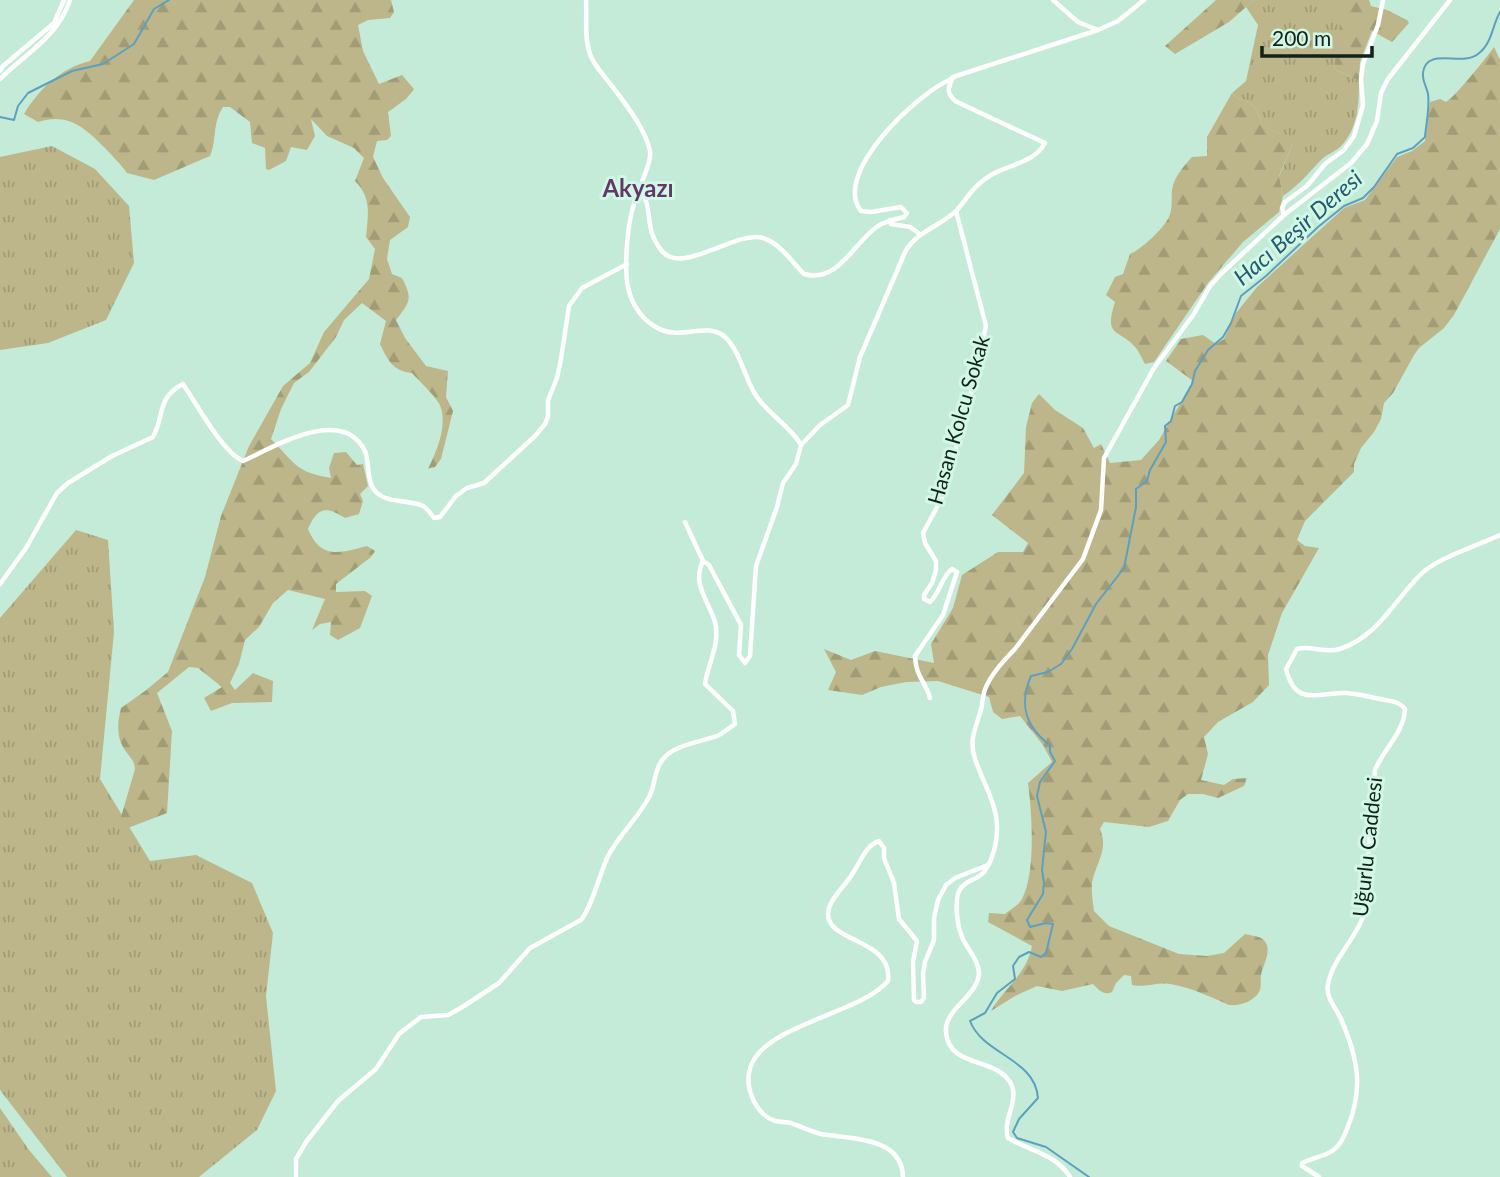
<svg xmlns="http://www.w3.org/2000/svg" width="1500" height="1177" font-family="Lato,sans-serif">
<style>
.grass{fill:url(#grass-tufts)}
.forest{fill:url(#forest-firs)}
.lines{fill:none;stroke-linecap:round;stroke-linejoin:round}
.stream{stroke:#5ba1bf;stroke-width:2}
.tertiary{stroke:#fff;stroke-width:4.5}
.secondary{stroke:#fff;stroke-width:4.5}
.labels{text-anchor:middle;stroke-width:6;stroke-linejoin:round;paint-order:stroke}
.street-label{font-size:21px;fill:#12211b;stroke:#d1f8e5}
.water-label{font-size:23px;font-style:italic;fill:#235a70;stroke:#d1f8e5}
.quarter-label{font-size:24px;font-weight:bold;fill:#653669;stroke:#d1f8e5}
</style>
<defs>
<pattern id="grass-tufts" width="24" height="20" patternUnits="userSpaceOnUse" patternTransform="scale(1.75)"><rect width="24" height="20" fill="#bdb68a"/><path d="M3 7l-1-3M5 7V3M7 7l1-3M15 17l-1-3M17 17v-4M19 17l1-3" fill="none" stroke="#a19c76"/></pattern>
<pattern id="forest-firs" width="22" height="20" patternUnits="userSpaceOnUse" patternTransform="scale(1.75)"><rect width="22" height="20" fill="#bdb68a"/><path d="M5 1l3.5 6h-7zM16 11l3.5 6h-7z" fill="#a19c76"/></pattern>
</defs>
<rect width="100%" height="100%" fill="#c4ebd8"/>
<g class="grass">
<path d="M1254,0H1348L1334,69L1359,81C1359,103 1358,128 1342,145C1336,152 1326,154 1320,161C1306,176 1300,184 1283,196L1279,177L1292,145L1279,134L1262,126C1260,112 1252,100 1237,98L1232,93L1246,81L1258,25L1246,7Z"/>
<polygon points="52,146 95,169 129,206 134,263 106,320 48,343 0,350 0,157"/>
<polygon points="76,530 108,540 114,632 100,779 150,861 196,855 252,883 273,933 266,996 276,1091 257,1130 199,1177 67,1177 0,1090 0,618"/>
<polygon points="0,1108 29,1150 52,1177 0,1177"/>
</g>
<g class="forest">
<path d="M134,0H391L394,12L390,18L368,20L358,25L363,51L379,84L402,75L414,89L406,99L388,112L391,136L387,140L377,141L373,157L383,178L410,217L408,227L390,240L387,259L392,274L402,278C413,299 410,302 396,320L405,338L426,366L448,371L446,397L453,411L441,459L435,467L428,469C436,452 447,428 441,408C439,399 420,382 412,373C393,371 388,361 380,344L386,321L362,303L344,320L336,337L309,372L294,383L281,409L271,439C295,463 295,472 331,478L329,468L334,453L346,452L357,465L363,464L368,486L360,494L363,501L359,514L345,518C325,505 317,508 308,529C321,560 340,553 367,546L375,551L371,557L336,584V592L365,591L372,596L360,628L338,640L330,635L331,622L320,624L312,630L325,599L288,590L273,603L259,627L245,640L239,664L230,683L235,690L253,673L273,681L272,702L232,703L211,711L204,698L222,687L198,668L189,667L157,693L172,731L167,813L128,828L121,826V817L135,769C134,760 132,760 127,753C116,739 117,724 121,708L145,691L168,672L205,577L221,516L249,446L283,386L310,363L324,332L369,279L375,249L366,237C368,215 372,198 355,181L364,158L354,148L327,136L311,119L315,136L307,150L291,147L286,161L269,170L266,169L265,148L252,143L250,122L230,107H223C212,124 217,140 210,156L154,180L127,173C120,163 113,157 105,148C85,128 68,112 38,122L24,114C39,89 61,68 90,61Z"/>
<polygon points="1216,0 1254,0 1229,22 1175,54 1165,46"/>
<polygon points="1348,0 1369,0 1371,6 1387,10 1407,20 1409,23 1392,42 1372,31 1360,62 1359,81 1334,69 1341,17"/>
<path d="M1494,47L1500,60V229L1454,315L1444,328L1419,348L1414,355L1393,393L1384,403L1381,419L1374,432L1361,448L1354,464V472L1305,521L1297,540L1305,546L1319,548L1282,613L1268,655L1269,685L1253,702L1218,722L1204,737L1208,754L1201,780L1224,785L1233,779L1247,778L1244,786L1218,798L1203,794H1188L1180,800L1168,821L1149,827L1104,822L1100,829C1109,850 1096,862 1092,883C1091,892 1093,902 1094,911L1109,926L1179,954L1207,956L1224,953L1245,934C1249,935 1257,936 1261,938C1275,947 1263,964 1261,975C1260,980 1262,987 1259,992C1253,1002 1240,1006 1229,1005C1211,997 1190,987 1170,984C1156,982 1145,988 1132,985L1131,976L1124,975L1116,983L1112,992C1104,996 1099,990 1093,984L1062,991L1037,986L1015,996L991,1011C1004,988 1027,974 1032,946L988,922L989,913L1005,914C1010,910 1019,905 1022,899C1036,873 1032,812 1028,783L1052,762L1043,745L1020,716L1002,719L993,712L989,697L938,681L906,682L881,687L862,695L828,690L836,672L824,649L851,660L875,651L934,663L931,644L953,608L962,575L998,552H1023L1028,543L992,515L1024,473L1026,427L1032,403L1039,394L1055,410L1083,428L1094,448L1101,444L1110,463L1141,460L1159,440L1193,381L1166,361L1181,339L1203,335L1216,344L1224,339L1236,313L1257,287L1344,208L1365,200L1397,157L1412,151L1425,141L1430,102L1440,99L1446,102C1454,98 1487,57 1494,47Z"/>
<path d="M1232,93L1237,98C1252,100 1260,112 1262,126L1286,137L1292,145L1279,176L1283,196L1279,212L1243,242L1208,283L1154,362L1145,364C1142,359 1140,353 1136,348C1120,328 1103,339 1115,302L1106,295L1115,277L1123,274L1130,254C1141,250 1164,228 1169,217C1173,208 1171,199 1172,190C1174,177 1183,167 1192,157L1207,156V137Z"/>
</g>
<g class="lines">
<g class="stream">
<polyline points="0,117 14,120 18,106 28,93 72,71 103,64 134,44 154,9 169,0"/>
<path d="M1089,1177L1046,1147L1017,1138L1013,1132L1019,1119L1038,1098C1035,1058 983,1055 970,1021L985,1013L997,993L1015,979L1013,966L1019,957L1029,952L1041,957L1046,953L1053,924L1046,923L1030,927L1027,920L1043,894L1044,883L1042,870L1046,832L1037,796L1040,782L1055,761L1050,752V745C1025,727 1019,703 1031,676L1048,672L1061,664L1072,649L1096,604L1124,568L1136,507V489L1147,481L1150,470L1166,442L1165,426L1171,421L1175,406L1182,402L1192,384L1195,371L1208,350L1223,337L1231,323L1241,296L1266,276L1318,227L1344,206L1363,198L1374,187L1397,154L1413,148L1425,137C1426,124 1430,107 1428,94C1427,87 1422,81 1423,73C1426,46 1462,67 1478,54C1492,44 1492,26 1500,12"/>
</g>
<g class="tertiary">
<path d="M586,0C587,17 584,38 590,54C593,64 602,73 608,81C622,99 646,129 650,151C652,165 640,179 640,193C627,207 624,268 628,287C631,303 641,318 654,326C680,343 706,320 725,337C740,351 744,376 755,394C767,414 790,425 801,445"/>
<polyline points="1053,0 1078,22 1098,30"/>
<path d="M640,193L643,194C653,212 644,228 661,250C681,277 735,230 763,238C780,243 792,262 804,274C838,284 854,242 878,226C886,221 895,219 904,217L907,213L901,207L871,212L861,211C831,173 919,92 953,78"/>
<polyline points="890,220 891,224 910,227 920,234"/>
<polyline points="685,522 703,561"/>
<path d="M0,584L26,548L57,493L68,483L112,456L153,437C165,416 156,398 183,384C196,403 223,453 243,461C274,447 342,405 365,451C370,463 366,482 376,492C388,504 409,499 423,506C427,508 431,514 434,518L440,517L456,496L467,488L484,483L535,436L545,424L548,417V400L557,378L561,359L569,306L582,288L627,264"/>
<path d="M930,698C925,680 916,678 915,656L943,615L957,572L952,569C942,576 940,593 930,602L924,599V595L932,583L936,570V561L925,543L923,533L942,498L968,405L986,326L956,211"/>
<path d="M903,1177C902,1136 850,1139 821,1134C810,1131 801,1127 791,1123C786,1122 780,1122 775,1121C757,1115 746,1091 749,1073C756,1025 858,1016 888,981C893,938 828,943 828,914C828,900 846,885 853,873C860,862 866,845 879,841L884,848V858L894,883L899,919L917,941L913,962L914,1000L916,1002H921L924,998L923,974L925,962L934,940V918L938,900L946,885L955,878L988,865"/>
<path d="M1319,1177L1302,1166V1163C1311,1158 1323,1157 1332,1151C1339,1147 1344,1137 1347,1129C1364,1089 1358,1058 1341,1019C1336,1008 1325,997 1328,984C1333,959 1354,941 1363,917L1375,770C1384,748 1404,733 1405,709C1399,701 1390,701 1380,699C1368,697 1355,692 1342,693C1314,694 1295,705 1286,669L1297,649C1311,645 1325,654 1340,649C1379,636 1395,599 1422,573C1438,558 1479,545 1500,535"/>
</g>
<g class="secondary">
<polyline points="0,71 3,66 54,23 64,0"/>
<path d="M0,79C26,53 58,37 70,0"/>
<polyline points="1284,215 1282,208 1285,202 1307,186 1325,164 1344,150 1354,136 1363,105 1361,79 1363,64 1378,25 1383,0"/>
<path d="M296,1177V1159L306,1142L338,1101L376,1069L399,1034L421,1017L448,1015L464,1006L499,983L530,948L581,920C593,905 599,875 608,856C619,835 637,819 648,799C656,786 653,771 663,759C674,745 700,742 717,736C723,733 729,728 735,724L733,711L705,684C708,663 722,641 714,619C707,599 692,583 703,561L709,565L741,625L739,655L745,663L750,656L756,566L777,507L783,483L796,464L801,445L820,425L848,405L860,357L906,250C919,230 941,226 957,210C968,197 975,184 991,175C1010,164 1034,163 1045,143L955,101C946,92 948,88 953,77L1098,30L1118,21L1144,0"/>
<path d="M1070,1177C1056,1154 1030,1151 1008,1138C1001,1118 1025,1096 1006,1077C988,1058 949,1066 946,1032C944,1009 977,997 979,974C979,961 969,951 964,941C957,928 955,907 958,894C961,882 974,881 982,874C992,864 997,843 997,829C998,806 982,780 975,759C969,740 975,730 980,713C983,705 982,695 986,687C992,673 1004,660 1015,649L1083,559L1101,510L1104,458L1154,368L1194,314L1210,286L1223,272L1284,215L1351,163L1367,144L1377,121L1381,93L1388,79L1450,0"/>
</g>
</g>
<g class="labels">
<g class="street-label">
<text transform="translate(959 420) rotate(-74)" y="7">Hasan Kolcu Sokak</text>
<text transform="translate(1368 847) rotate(-84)" y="7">Uğurlu Caddesi</text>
</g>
<g class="water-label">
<text transform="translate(1298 228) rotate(-41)" y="8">Hacı Beşir Deresi</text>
</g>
<g class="quarter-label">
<text x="638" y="197">Akyazı</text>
</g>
</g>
<path d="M1262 46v10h110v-10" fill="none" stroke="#12211b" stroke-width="3.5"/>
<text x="1272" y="46" font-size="21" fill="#12211b" stroke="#d1f8e5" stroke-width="5" paint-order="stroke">200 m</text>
</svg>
